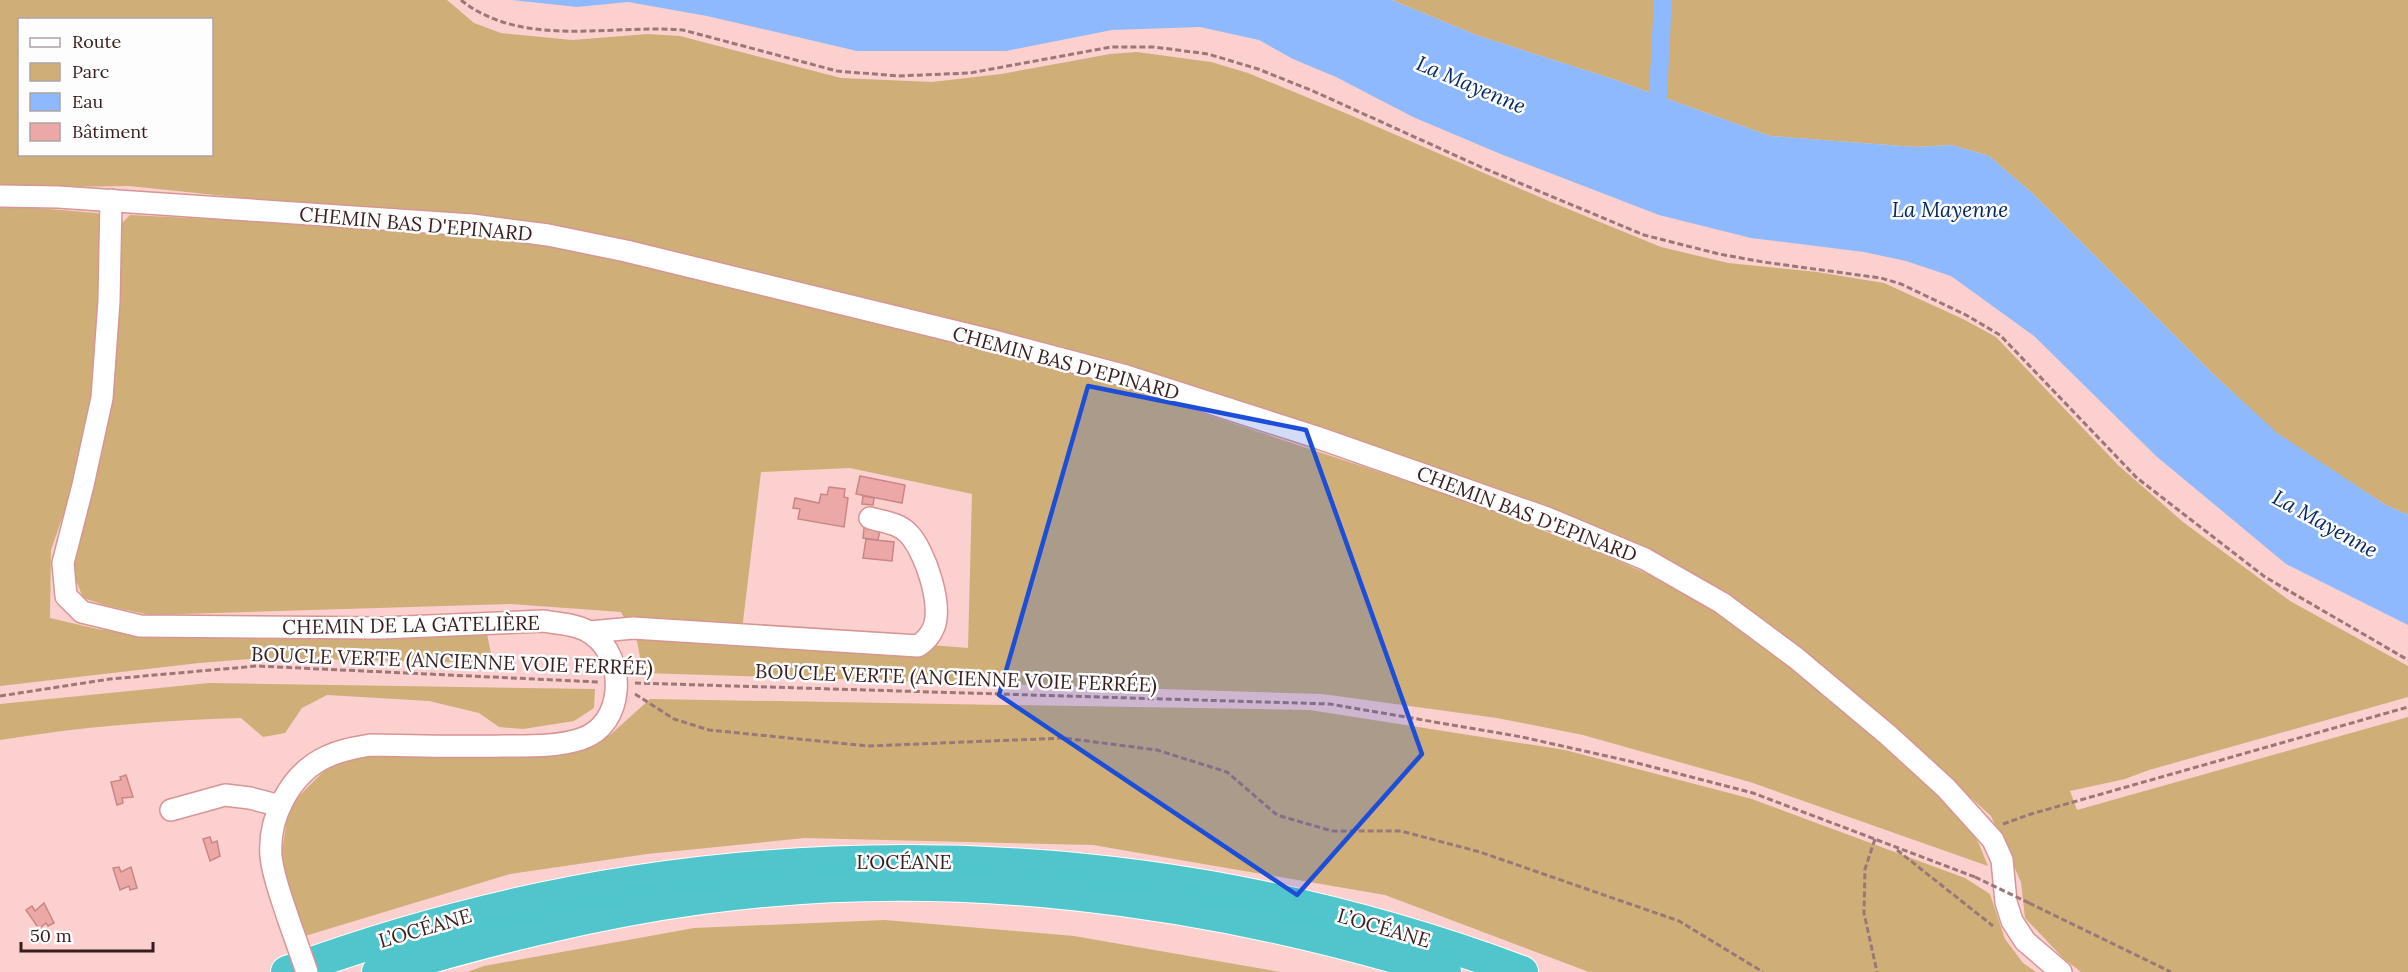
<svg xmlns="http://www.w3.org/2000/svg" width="2408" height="972" font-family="Lora,serif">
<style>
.green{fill:#cfae78;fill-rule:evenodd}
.water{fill:#8eb9ff}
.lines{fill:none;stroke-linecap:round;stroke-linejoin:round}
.canal{stroke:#8eb9ff;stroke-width:18}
.building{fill:#eba8a7;stroke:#c88786;stroke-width:1.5}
.minor-casing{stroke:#d79594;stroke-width:24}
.highway-casing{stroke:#fff;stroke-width:34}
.path{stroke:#9b7877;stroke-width:3;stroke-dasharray:6 3;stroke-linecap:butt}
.minor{stroke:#fff;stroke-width:21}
.highway{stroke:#50c6cc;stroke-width:32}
.minor-bridge-casing{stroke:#d79594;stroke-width:24;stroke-linecap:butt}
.path-bridge{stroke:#9b7877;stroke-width:3;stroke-dasharray:6 3;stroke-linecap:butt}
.minor-bridge{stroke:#fff;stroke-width:21}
.marked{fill:#1d4ed8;fill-opacity:0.2;stroke:#1d4ed8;stroke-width:4.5;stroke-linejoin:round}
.labels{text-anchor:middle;stroke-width:5;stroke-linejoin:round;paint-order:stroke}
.street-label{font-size:20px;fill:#371d1d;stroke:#fdfdfd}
.water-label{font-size:21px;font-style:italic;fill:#042965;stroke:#fdfdfd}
</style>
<rect width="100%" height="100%" fill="#fbd0cf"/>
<g class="green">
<path d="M0,0H447L474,23L501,33L572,40L648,34L680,36L841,78L932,82L1001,74L1110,54L1137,52L1211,62L1248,73L1350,115L1551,202L1661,247L1728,263L1817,272L1884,283L1963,319L1996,337L2118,465L2183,522L2290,601L2408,666V697L2149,770L2125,779L2070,791L2077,810L2408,717V972H2081L2064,959L2025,918L2021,882L1991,816L1846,685L1687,576L1623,542L888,304L330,207L129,186L0,188ZM20,20H212V154H20Z"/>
<polygon points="1392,0 2408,0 2408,515 2384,504 2277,434 2212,373 2032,193 1989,156 1952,145 1915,147 1770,136 1610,78 1476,35"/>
<polygon points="0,205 97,213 107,219 96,391 73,487 51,550 50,618 97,629 156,636 487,634 493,663 264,658 199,663 0,686"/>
<path d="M130,215L369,227L530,241L724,285L1075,371L1476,504L1608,556L1689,593L1805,678L1886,745L1959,812L1979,844L1988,866L1750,782L1583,735L1497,718L1322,694L643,673L637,641L621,612L511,604L150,615L108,606L83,598L74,575L76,552L111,385L121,224ZM850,468L972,494L968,648L742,630L761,472Z"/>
<path d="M209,683L595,689L594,708L574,721L523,729L499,727L479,713L429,701L327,695L302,708L285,733L263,737L241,718C161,720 80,727 0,740V704Z"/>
<polygon points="650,699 1310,710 1565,750 1752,799 1965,878 1990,894 2005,939 2023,963 2036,972 1589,972 1385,895 1093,845 805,838 647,854 510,874 305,936 281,858 289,806 323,772 342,761 392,752 439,757 573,751 610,735"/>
<polygon points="885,920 1074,936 1280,972 467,972 484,966 694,928"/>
</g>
<polygon class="water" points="512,0 1392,0 1476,35 1610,78 1770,136 1915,147 1952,145 1989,156 2032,193 2212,373 2277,433 2384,504 2408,515 2408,625 2286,564 2156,456 2034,336 1951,276 1906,261 1864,252 1751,238 1659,215 1503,155 1413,117 1336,77 1293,59 1259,40 1200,27 1112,30 1006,51 857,51 707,16 628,2 577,7"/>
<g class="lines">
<polyline class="canal" points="1658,95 1663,0"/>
</g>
<g class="building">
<polygon points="860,476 905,485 902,503 856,494"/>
<polygon points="829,487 845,489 844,497 848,498 844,527 798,519 800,509 793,508 795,498 819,503 821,494 827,495"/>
<polygon points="863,496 874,498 873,505 862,504"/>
<polygon points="864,528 880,530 878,540 863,538"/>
<polygon points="866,539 894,542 892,561 863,558"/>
<polygon points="126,775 133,797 122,798 123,803 117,805 111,782 121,780 120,777"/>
<polygon points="210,837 212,843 217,841 220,856 210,861 203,839"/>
<polygon points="119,867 121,872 131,867 137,888 130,890 129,886 120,890 113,868"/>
<polygon points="44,903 54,923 48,926 46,923 39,929 26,910 32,906 35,911"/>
</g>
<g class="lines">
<defs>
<g id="minor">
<polyline points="0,196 58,197 472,225 548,235 626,251 990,340 1126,376 1316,437 1547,518 1645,559 1722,603 1796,658 1888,735 1946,788 1993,840 2002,860 2006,902 2012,921 2025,941 2061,972"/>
<path d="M111,200L109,301L102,398L83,485L63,563L66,596L82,612L140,626L382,628L544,621C559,624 579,624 592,634C627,658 625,725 581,739C557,747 528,746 503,746C459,747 414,746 370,745C354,748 340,750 326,757C290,774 268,818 271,856C273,877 282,899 288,918"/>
<path d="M590,632L633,628L918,646C924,642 930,636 933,629C944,607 925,550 908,533C898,523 884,522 870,518"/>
<polyline points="171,810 225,795 250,798 280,806"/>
</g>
<g id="highway">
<path d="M287,972C686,825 1123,823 1522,972"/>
<path d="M378,972C484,941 591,913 702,898C950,864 1207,898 1445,972"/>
</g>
</defs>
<use href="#minor" class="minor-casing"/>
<use href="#highway" class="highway-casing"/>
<g class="path">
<path d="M461,0C522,49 611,24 683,30L837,71L898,76L970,73L1111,47H1154L1208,54L1258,69L1313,91L1481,167L1644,235L1719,254L1763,262L1881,278L1901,284L1966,315L2000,335L2137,478L2265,577L2408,660"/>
<polyline points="635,683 1330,704 1522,737 1629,761 1753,793 1975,877"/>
<polyline points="635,694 674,719 709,730 868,746 1064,738 1157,750 1227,772 1277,815 1332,831 1401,831 1480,852 1679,921 1763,972"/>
<polyline points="0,696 110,679 257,666 598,682"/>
<polyline points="2003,824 2031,814 2408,707"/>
<polyline points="1875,839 1865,869 1864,913 1877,972"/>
<polyline points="1897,850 1993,926"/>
<polyline points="2029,903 2171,972"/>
</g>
<use href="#minor" class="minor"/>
<use href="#highway" class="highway"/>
<defs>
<polyline id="minor-bridge" points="288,918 307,972"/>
</defs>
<use href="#minor-bridge" class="minor-bridge-casing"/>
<polyline class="path-bridge" points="1975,877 2029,903"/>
<use href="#minor-bridge" class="minor-bridge"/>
</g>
<path class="marked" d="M1088,386L1306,430L1422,754L1297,895L999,695Z"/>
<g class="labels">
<g class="street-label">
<text transform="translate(416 224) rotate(5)" y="7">CHEMIN BAS D'EPINARD</text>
<text transform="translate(1066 363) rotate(15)" y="7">CHEMIN BAS D'EPINARD</text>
<text transform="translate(1527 514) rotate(21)" y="7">CHEMIN BAS D'EPINARD</text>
<text transform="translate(411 625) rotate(-1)" y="7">CHEMIN DE LA GATELIÈRE</text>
<text transform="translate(452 661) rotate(2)" y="7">BOUCLE VERTE (ANCIENNE VOIE FERRÉE)</text>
<text transform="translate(956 678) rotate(2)" y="7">BOUCLE VERTE (ANCIENNE VOIE FERRÉE)</text>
<text x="904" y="869">L’OCÉANE</text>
<text transform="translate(425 928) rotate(-16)" y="7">L’OCÉANE</text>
<text transform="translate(1384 928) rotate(16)" y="7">L’OCÉANE</text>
</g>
<g class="water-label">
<text transform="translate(1471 85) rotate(23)" y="7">La Mayenne</text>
<text x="1950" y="217">La Mayenne</text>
<text transform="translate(2325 524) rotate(29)" y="7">La Mayenne</text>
</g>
</g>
<rect x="18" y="18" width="195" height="138" fill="#fdfdfd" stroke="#aea3a3" stroke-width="1.5"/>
<rect x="30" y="38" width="30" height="9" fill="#ffffff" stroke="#aea3a3" stroke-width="1.5"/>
<text x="72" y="48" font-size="18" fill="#371d1d">Route</text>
<rect x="30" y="63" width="30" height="18" fill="#cfae78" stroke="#aea3a3" stroke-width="1.5"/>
<text x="72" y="78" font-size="18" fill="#371d1d">Parc</text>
<rect x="30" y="93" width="30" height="18" fill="#8eb9ff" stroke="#aea3a3" stroke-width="1.5"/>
<text x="72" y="108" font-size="18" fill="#371d1d">Eau</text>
<rect x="30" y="123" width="30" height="18" fill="#eba8a7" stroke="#aea3a3" stroke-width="1.5"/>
<text x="72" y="138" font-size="18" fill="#371d1d">Bâtiment</text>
<path d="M21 942v9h132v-9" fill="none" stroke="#371d1d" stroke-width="3"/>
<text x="30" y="942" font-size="18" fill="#371d1d" stroke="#fdfdfd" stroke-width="4.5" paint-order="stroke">50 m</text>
</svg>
